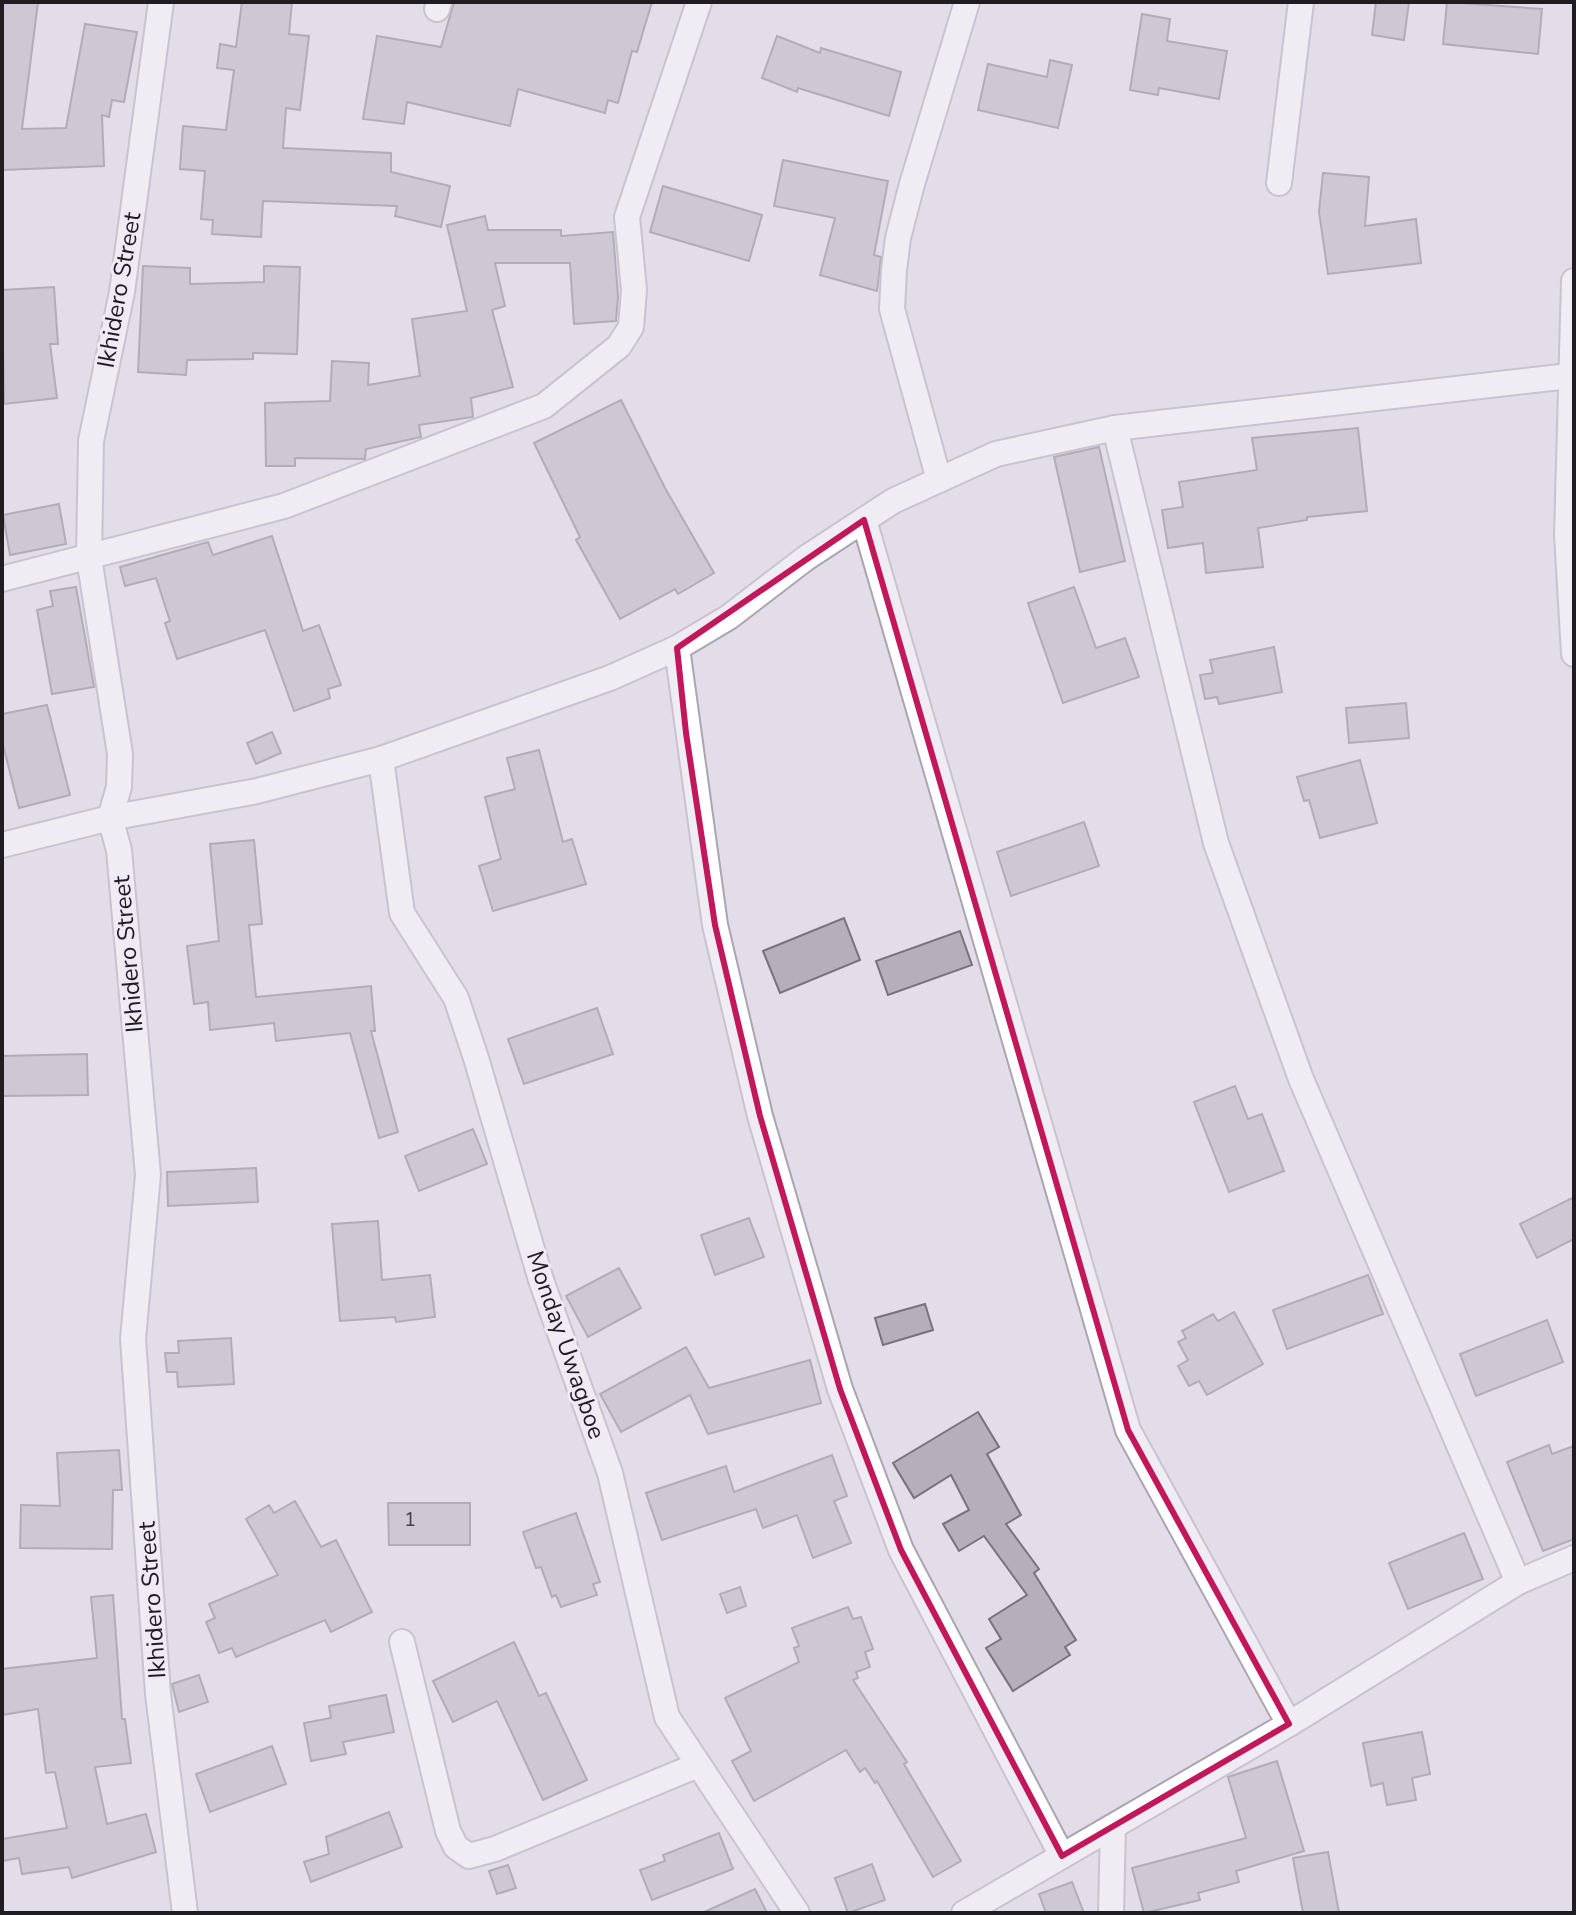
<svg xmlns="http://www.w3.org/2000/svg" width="1576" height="1915" font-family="'Nunito Sans',sans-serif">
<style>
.building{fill:#b4afba;stroke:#77727d;stroke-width:2}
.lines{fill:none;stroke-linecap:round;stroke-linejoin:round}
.street-casing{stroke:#aba5b1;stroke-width:28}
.street{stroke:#fff;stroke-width:24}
.marked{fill:none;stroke:#c2185b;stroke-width:6;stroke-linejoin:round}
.labels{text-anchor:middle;stroke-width:6;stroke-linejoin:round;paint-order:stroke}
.number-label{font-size:20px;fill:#444248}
.street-label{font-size:24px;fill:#1f1d22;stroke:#f0eaf6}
</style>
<rect width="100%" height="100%" fill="#e2dde9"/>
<g class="building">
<polygon points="2,2 38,2 22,129 66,128 85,24 137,32 124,102 112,100 109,117 102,115 104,166 2,170"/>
<polygon points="242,2 292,2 289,34 309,36 300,110 286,108 283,148 391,153 391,172 450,186 441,227 395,216 397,206 263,201 261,237 212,234 213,220 201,219 205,171 180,169 183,126 226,130 234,70 217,68 220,44 236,47"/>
<polygon points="454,2 652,2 637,52 632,51 618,103 608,100 605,113 518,89 510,126 407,102 404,124 363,119 377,36 441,47"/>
<polygon points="1376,2 1409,2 1404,40 1372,35"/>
<polygon points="1447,2 1542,9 1538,54 1443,44"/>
<polygon points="1142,14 1170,19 1167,41 1227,51 1219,99 1159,88 1158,95 1130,90"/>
<polygon points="777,36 820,53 821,48 901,72 889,116 798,88 797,92 762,78"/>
<polygon points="1050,60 1072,65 1058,128 978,110 988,64 1047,77"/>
<polygon points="783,160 888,181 874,255 881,257 877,291 820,275 835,218 774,206"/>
<polygon points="1323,173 1369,177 1365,226 1416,219 1421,263 1328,274 1319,212"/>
<polygon points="663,186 762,215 749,261 650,232"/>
<polygon points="485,216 488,230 561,230 561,236 613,232 618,296 616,321 574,324 570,263 495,263 505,306 492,310 513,387 471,398 473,417 419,425 421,437 366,449 365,459 295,458 295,466 266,466 265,403 330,401 332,361 369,363 368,385 420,376 412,319 467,311 447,225"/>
<polygon points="143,266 190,268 190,284 264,282 264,266 300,267 297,354 253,353 253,359 187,360 186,375 138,372"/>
<polygon points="54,287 58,344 50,344 57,398 4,404 2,290"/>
<polygon points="621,400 665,488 714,573 678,594 675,589 620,619 576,540 580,537 534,443"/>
<polygon points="1358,428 1367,511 1307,517 1307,520 1258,528 1263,567 1206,573 1203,543 1168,548 1162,510 1183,507 1179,482 1257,470 1252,438"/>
<polygon points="1099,447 1125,561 1080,572 1054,457"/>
<polygon points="59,504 66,544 10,555 3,515"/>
<polygon points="272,536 303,631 319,625 341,685 328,689 330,698 294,711 265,630 177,659 165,623 170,621 156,578 125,586 120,567 208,542 213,555"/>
<polygon points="76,587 94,687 52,694 37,610 53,606 50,591"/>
<polygon points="1074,587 1096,648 1125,638 1139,677 1063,703 1028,603"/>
<polygon points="1274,647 1282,692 1219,704 1217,697 1205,699 1200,675 1213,673 1210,660"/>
<polygon points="1406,703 1409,738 1349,743 1346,708"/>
<polygon points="47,705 70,795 19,808 2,741 2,714"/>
<polygon points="272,732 281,753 256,764 247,743"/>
<polygon points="539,750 563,842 572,839 586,884 493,911 479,866 501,859 485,797 515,789 507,758"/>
<polygon points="1360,760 1377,823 1320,838 1309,800 1304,801 1297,777"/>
<polygon points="1084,822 1099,866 1011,896 997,852"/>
<polygon points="254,840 262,924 249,925 256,997 371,986 375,1031 371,1031 398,1132 379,1138 350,1033 276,1041 274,1023 210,1030 208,1002 194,1004 187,946 219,941 210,844"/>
<polygon points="844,918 860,960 780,993 763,951"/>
<polygon points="960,931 972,965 888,995 876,961"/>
<polygon points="597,1008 613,1054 524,1084 508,1039"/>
<polygon points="87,1054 88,1095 2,1096 2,1056"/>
<polygon points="1235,1086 1248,1119 1262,1114 1284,1171 1229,1192 1194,1102"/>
<polygon points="473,1129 487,1164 419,1191 405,1156"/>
<polygon points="256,1168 258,1202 168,1206 167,1172"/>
<polygon points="1574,1197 1574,1239 1537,1258 1520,1224"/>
<polygon points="749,1218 764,1257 715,1275 701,1235"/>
<polygon points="378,1221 382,1280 430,1275 435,1317 396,1322 395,1317 340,1321 332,1224"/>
<polygon points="619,1268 641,1308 588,1337 566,1296"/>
<polygon points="1368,1275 1383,1314 1287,1349 1273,1310"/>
<polygon points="925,1304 933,1330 883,1345 875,1318"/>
<polygon points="1234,1312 1263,1364 1207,1395 1199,1381 1189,1386 1178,1366 1188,1360 1178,1342 1186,1338 1182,1331 1213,1314 1218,1321"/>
<polygon points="1547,1320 1563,1362 1476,1396 1460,1354"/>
<polygon points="231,1338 234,1384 178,1387 177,1372 167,1372 165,1353 179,1353 178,1341"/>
<polygon points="686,1347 709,1388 810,1360 821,1403 708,1434 690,1395 621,1432 600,1394"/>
<polygon points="978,1412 999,1447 987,1454 1021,1515 1006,1524 1039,1569 1034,1573 1076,1640 1065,1647 1070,1655 1013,1691 986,1648 1001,1639 989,1619 1027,1595 984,1536 959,1551 943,1524 969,1510 951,1475 914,1498 893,1463"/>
<polygon points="1549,1445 1552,1454 1574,1446 1574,1539 1543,1551 1507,1462"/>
<polygon points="119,1450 122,1490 113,1490 112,1549 20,1548 21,1505 60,1506 57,1453"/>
<polygon points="832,1455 847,1496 834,1501 851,1543 813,1558 797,1515 763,1528 756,1509 662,1540 646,1493 726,1466 734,1492"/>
<polygon points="295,1501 321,1547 336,1540 372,1612 331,1632 325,1620 236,1657 232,1648 219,1653 206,1622 215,1618 209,1604 278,1575 246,1519 269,1505 274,1513"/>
<polygon points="388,1503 470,1503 470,1545 389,1545"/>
<polygon points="576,1513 600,1582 593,1584 597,1595 561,1607 556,1595 552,1597 541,1567 536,1568 523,1532"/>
<polygon points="1464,1533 1483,1579 1408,1609 1389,1563"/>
<polygon points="740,1587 746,1606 727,1613 720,1594"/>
<polygon points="113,1595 122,1719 125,1719 131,1763 95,1767 107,1824 146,1814 156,1852 72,1878 69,1867 22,1874 19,1858 2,1861 2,1839 67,1828 55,1772 46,1773 38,1709 2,1715 2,1669 97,1658 91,1597"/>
<polygon points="848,1607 853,1619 861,1617 873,1649 865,1652 870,1667 856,1672 858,1678 853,1680 907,1762 904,1764 961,1861 933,1877 877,1781 875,1783 865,1768 860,1772 846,1750 754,1801 732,1761 751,1751 725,1698 799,1662 794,1648 799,1646 792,1628"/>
<polygon points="514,1642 539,1696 546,1693 587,1780 543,1800 497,1701 453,1722 433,1681"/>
<polygon points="199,1675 208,1702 179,1712 172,1684"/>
<polygon points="386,1695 394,1732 343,1742 346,1754 311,1761 304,1723 331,1718 329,1706"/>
<polygon points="1422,1732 1430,1774 1412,1778 1416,1800 1387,1805 1383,1783 1371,1786 1363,1743"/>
<polygon points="272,1746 286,1784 210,1812 196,1774"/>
<polygon points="1277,1761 1304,1851 1236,1871 1239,1882 1198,1893 1200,1900 1144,1913 1132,1868 1246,1838 1228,1777"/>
<polygon points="389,1812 402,1847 311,1882 304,1862 329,1854 326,1837"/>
<polygon points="719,1833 733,1869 652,1900 640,1870 665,1861 663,1855"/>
<polygon points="1328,1852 1339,1913 1303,1913 1293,1858"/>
<polygon points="872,1864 885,1900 848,1913 835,1878"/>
<polygon points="508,1865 516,1888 497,1894 489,1871"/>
<polygon points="1072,1882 1084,1913 1046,1913 1039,1894"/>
<polygon points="755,1889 767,1913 702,1913"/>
</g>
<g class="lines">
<defs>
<g id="street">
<polyline points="161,2 122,292 91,441 89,558 120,754 119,787 110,818 119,850 148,1175 133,1339 158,1694 185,1913"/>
<polyline points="437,9 439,2"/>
<polyline points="1279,183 1301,2"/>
<polyline points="1574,281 1567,535 1574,654"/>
<polyline points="1115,428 1216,843 1301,1079 1518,1582"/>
<polyline points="939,480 892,309 894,270 898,238 912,184 967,2"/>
<polyline points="864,520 1128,1430 1289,1724"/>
<polyline points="2,579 284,506 544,406 619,346 631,327 634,290 627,217 699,2"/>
<polyline points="677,648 715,925 760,1116 840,1389 901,1550 1062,1856"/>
<polyline points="381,759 402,913 456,998 476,1058 541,1280 610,1473 667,1717 797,1913"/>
<polyline points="2,845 110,818 257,791 381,759 610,678 677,648 729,617 806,558 893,501 996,454 1115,428 1569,376"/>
<polyline points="402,1642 448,1831 456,1847 469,1856 495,1849 698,1765"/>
<polyline points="964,1913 1289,1724 1518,1582 1574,1558"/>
<polyline points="1111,1913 1113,1827"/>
</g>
</defs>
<use href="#street" class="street-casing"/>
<use href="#street" class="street"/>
</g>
<path d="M0 0H1576V1915H0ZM864,520L1128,1430L1289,1724L1062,1856L901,1550L840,1389L760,1116L715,925L686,733L677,648Z" fill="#e2dde9" fill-opacity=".55" fill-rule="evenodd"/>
<path class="marked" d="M864,520L1128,1430L1289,1724L1062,1856L901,1550L840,1389L760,1116L715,925L686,733L677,648Z"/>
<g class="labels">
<g class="number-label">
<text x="410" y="1526">1</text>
</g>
<g class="street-label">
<text transform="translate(119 290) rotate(-80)" y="8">Ikhidero Street</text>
<text transform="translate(128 954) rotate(-95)" y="8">Ikhidero Street</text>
<text transform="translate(566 1345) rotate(71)" y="8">Monday Uwagboe</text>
<text transform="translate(152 1600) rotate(-94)" y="8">Ikhidero Street</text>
</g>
</g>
<rect width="1576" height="1915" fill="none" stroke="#1f1d22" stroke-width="8"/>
</svg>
